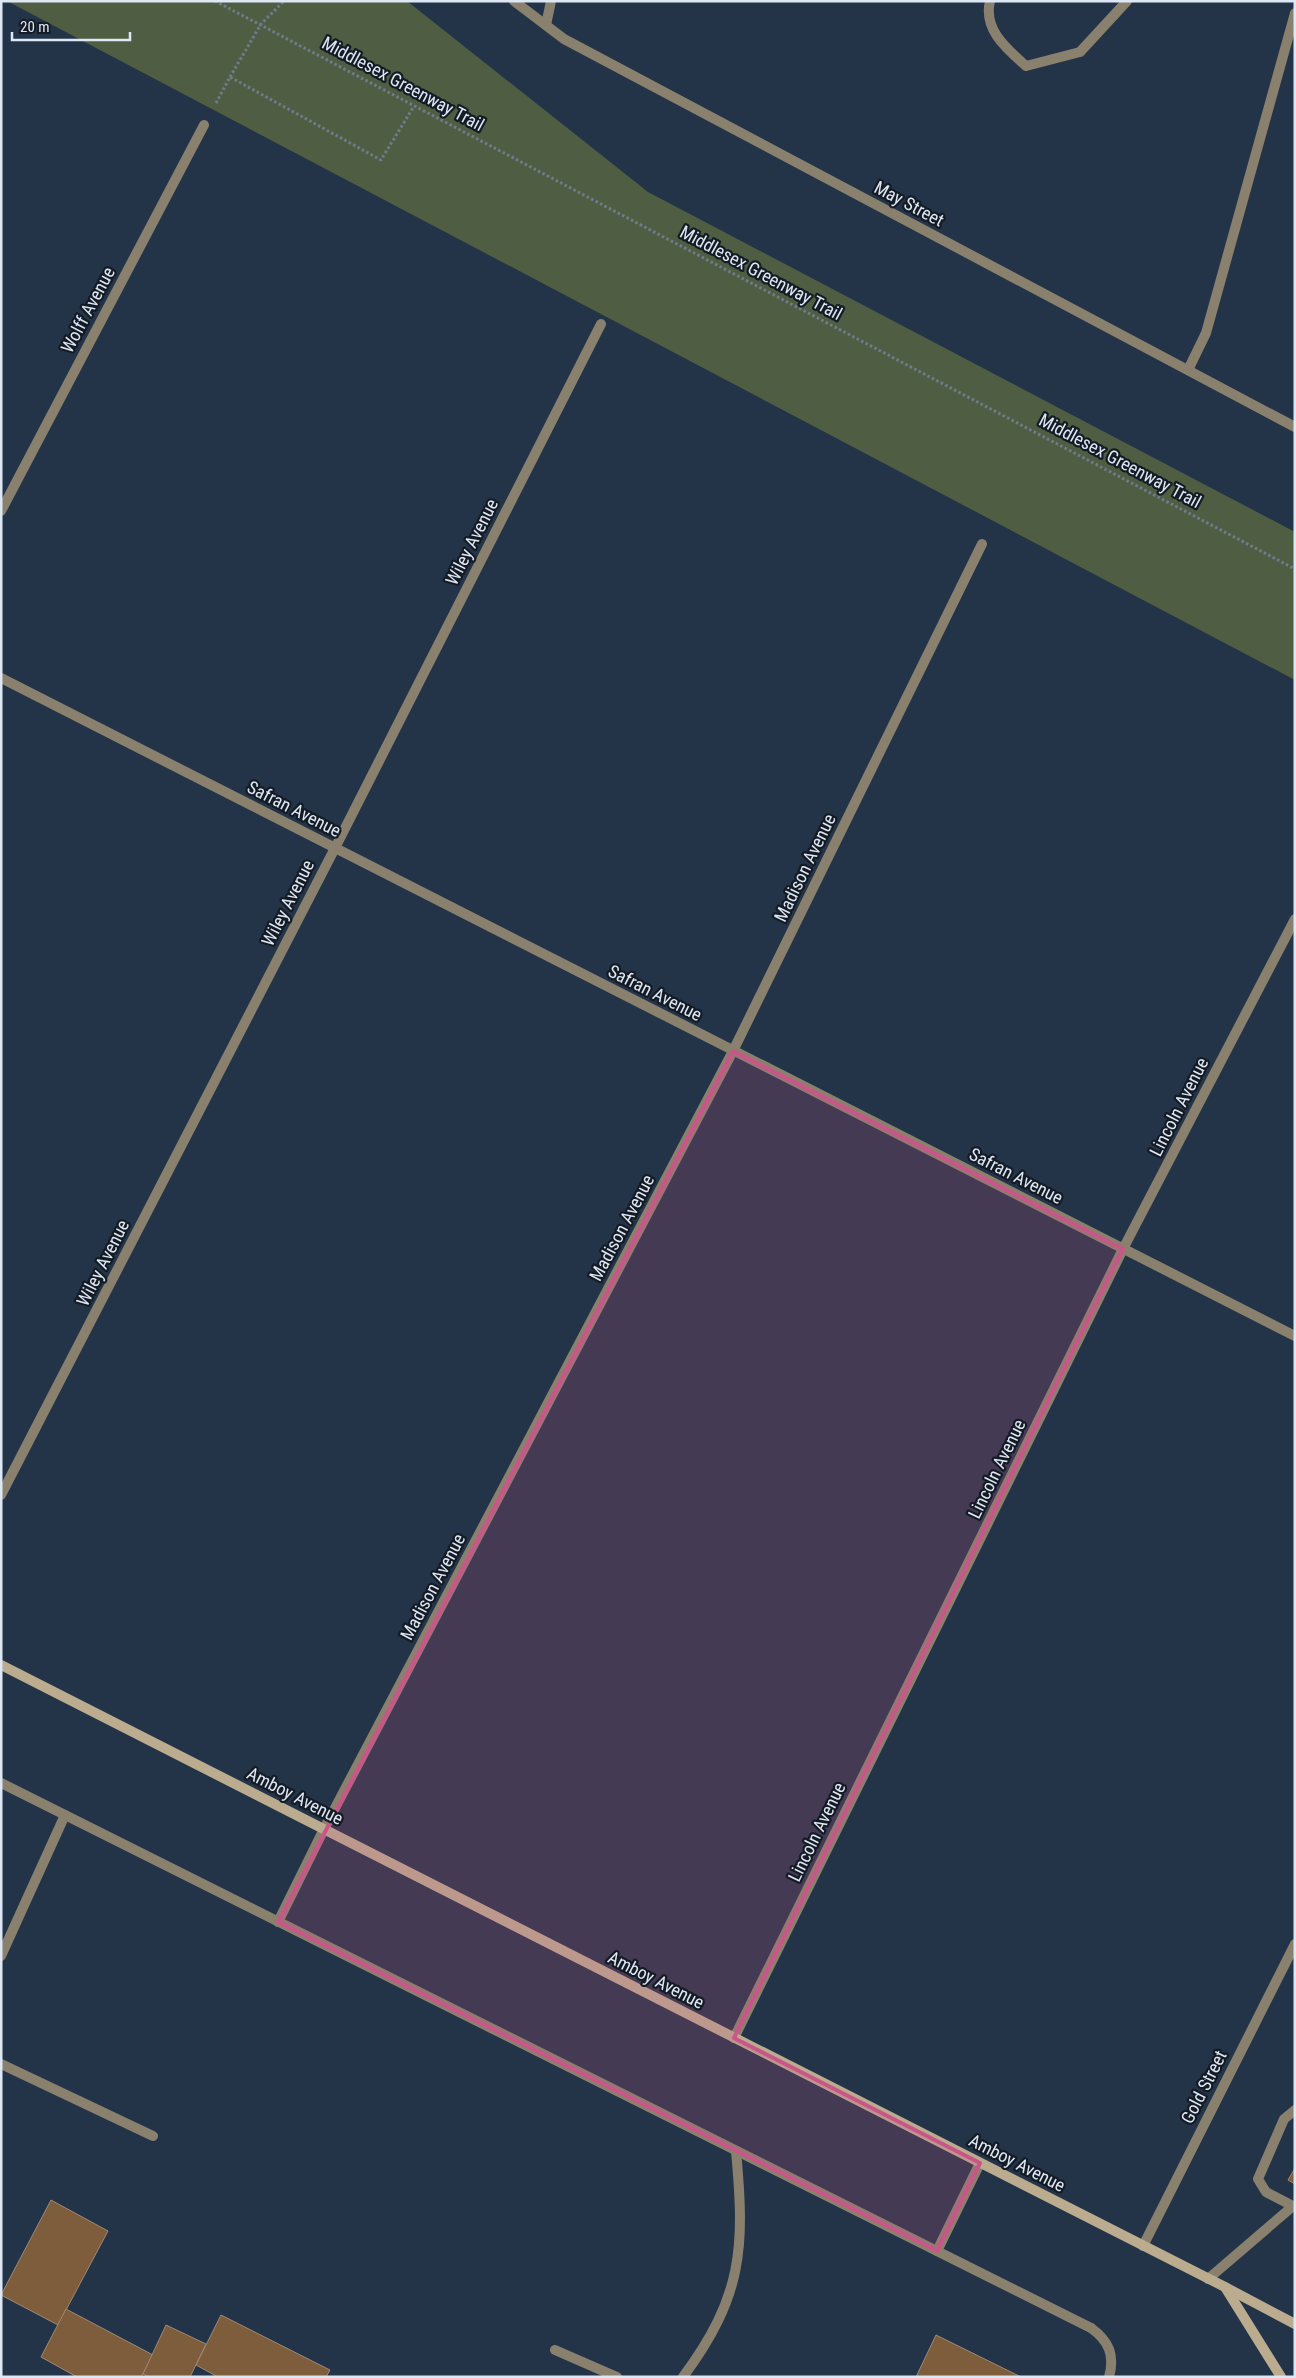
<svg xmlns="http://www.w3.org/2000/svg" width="1296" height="2378" font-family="'Roboto Condensed',sans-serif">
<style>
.green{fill:#4f5e42}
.building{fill:#7e5d3d;stroke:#a08974}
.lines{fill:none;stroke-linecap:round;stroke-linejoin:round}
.path{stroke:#6e7c8d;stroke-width:3;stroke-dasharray:2.5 2.5;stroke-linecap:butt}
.lane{stroke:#8a806e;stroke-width:10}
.street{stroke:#8a806e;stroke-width:10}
.secondary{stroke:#bbab8f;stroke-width:10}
.marked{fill:#ca5689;fill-opacity:0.2;stroke:#ca5689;stroke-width:4;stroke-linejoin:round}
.labels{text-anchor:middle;stroke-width:4.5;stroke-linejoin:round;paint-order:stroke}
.street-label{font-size:18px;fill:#dee8f5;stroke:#141b24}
</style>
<rect width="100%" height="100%" fill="#243448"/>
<polygon class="green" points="7,1 407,1 648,192 1295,532 1295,680"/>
<g class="building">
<polygon points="1295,2168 1295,2184 1288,2180"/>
<polygon points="51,2200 108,2231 58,2325 1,2295"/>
<polygon points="66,2309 153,2355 141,2377 77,2377 41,2357"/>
<polygon points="221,2315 330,2370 326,2377 218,2377 196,2365"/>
<polygon points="166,2325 206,2344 190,2377 149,2377 143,2374"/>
<polygon points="936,2335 1021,2377 916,2377"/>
</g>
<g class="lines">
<g class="path">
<polyline points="215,1 1295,569"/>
<polyline points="230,77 261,24 284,1"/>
<polyline points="216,103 230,77 381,160 414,106"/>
</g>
<g class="lane">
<path d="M990,1C983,30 1007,49 1026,66L1080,52L1127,1"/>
<polyline points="546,25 551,1"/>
<polyline points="1188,370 1206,333 1295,13"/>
<polyline points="1,2064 153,2136"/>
<polyline points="1295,2110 1284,2119 1258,2179 1266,2192 1295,2207"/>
<polyline points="1208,2279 1293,2206"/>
<path d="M1091,2328C1109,2341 1115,2355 1109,2377"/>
<polyline points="555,2350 617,2377"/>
<path d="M683,2377C743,2296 745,2248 736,2151"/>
</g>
<g class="street">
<polyline points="514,1 564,39 1295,427"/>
<polyline points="1,511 204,125"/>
<polyline points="1,678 1295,1336"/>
<polyline points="1,1495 335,848 601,324"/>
<polyline points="1,1783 1091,2328"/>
<polyline points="278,1922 324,1829 733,1051 982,544"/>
<polyline points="1,1956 65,1815"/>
<polyline points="734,2038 1123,1249 1295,919"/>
<polyline points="1143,2246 1295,1944"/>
<polyline points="937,2251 980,2163"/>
</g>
<g class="secondary">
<polyline points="1,1665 1225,2287 1295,2324"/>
<polyline points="1225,2287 1281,2377"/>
</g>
</g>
<path class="marked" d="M733,1051L1123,1249L734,2038L980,2163L937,2251L278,1922Z"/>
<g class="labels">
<g class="street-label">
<text transform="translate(403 84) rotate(28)" y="6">Middlesex Greenway Trail</text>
<text transform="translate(909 204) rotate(28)" y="6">May Street</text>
<text transform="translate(761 273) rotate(28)" y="6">Middlesex Greenway Trail</text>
<text transform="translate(88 310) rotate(-62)" y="6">Wolff Avenue</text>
<text transform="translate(1120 461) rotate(28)" y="6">Middlesex Greenway Trail</text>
<text transform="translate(472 542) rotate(-63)" y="6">Wiley Avenue</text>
<text transform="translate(294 809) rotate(27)" y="6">Safran Avenue</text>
<text transform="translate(805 868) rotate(-64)" y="6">Madison Avenue</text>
<text transform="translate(288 903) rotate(-63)" y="6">Wiley Avenue</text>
<text transform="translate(655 993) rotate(27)" y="6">Safran Avenue</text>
<text transform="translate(1179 1107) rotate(-63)" y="6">Lincoln Avenue</text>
<text transform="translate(1016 1176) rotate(27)" y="6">Safran Avenue</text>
<text transform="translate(622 1228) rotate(-62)" y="6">Madison Avenue</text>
<text transform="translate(103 1263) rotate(-63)" y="6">Wiley Avenue</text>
<text transform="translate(997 1469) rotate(-64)" y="6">Lincoln Avenue</text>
<text transform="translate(433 1587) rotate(-62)" y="6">Madison Avenue</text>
<text transform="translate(295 1796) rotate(27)" y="6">Amboy Avenue</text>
<text transform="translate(817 1832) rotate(-64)" y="6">Lincoln Avenue</text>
<text transform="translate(656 1980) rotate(27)" y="6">Amboy Avenue</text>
<text transform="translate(1204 2087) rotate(-63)" y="6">Gold Street</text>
<text transform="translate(1017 2163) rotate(27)" y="6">Amboy Avenue</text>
</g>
</g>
<rect width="1296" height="2378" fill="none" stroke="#dee8f5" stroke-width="5"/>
<path d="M12 32v8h118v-8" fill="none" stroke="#dee8f5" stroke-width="2.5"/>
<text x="20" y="32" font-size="15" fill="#dee8f5" stroke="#141b24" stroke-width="4" paint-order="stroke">20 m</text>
</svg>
